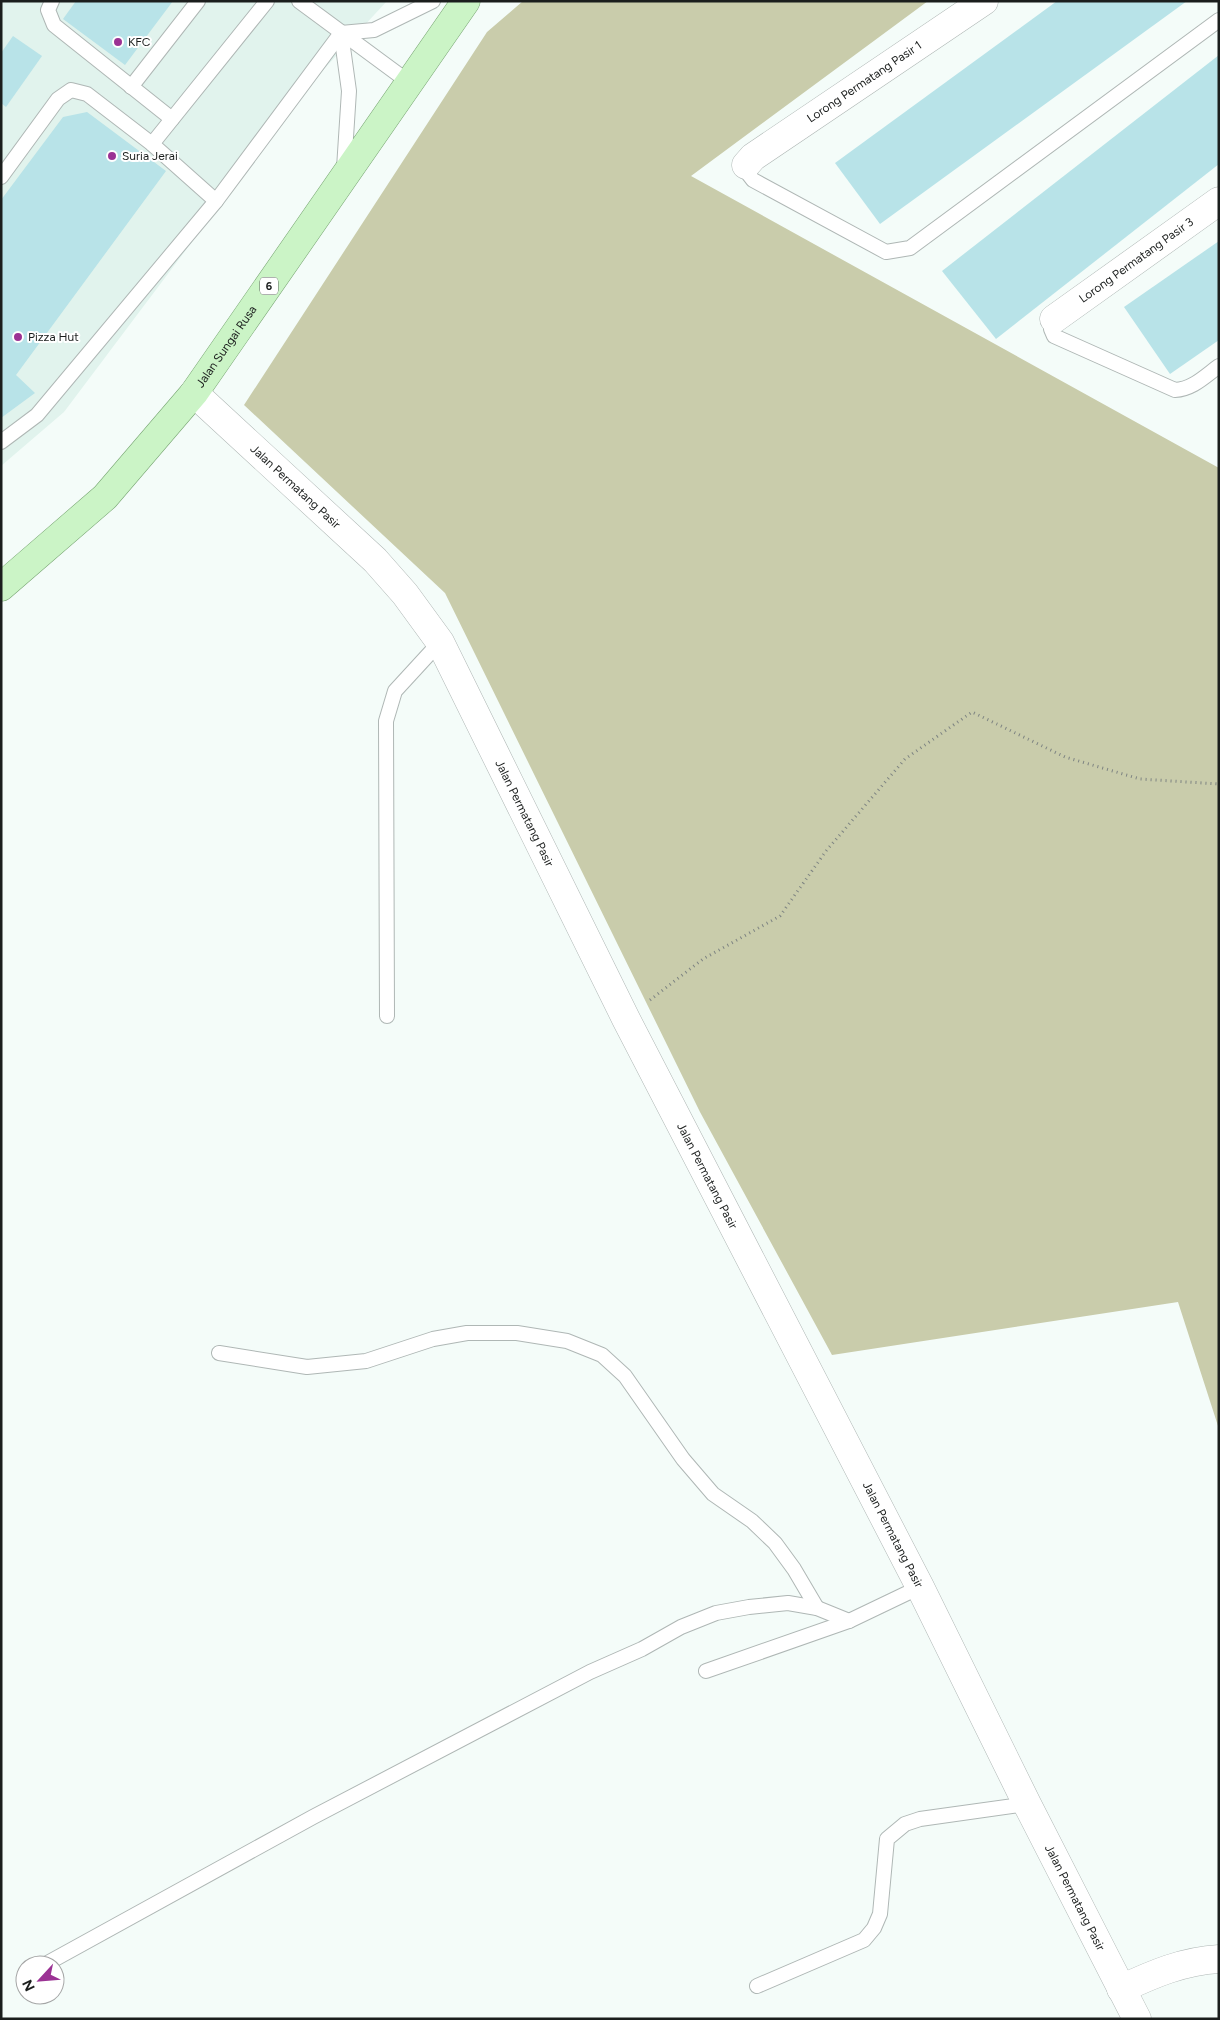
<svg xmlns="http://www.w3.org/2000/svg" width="1220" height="2020" font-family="Figtree,sans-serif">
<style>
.built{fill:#e1f3ed}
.forest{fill:#c9ccab}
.building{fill:#b8e3e8}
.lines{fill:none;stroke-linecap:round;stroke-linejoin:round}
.service-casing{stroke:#afb7b5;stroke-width:16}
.minor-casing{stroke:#afb7b5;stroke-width:29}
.primary-casing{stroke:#77a472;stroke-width:29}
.path{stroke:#7e8482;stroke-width:3;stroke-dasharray:1 4;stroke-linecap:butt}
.service{stroke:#fff;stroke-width:14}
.minor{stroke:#fff;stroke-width:28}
.primary{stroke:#cbf4c6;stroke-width:28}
.poi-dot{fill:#9b3294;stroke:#fff;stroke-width:2}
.labels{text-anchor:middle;stroke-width:4;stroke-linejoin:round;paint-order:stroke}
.shield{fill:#fff;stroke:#5f6261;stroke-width:1}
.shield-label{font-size:11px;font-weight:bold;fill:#1b1e1d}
.poi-label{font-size:12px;fill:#1b1e1d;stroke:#fff;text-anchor:start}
.street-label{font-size:12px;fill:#1b1e1d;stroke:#fff}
</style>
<rect width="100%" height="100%" fill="#f4fcf9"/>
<polygon class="built" points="1,1 387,1 313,81 64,412 1,466"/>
<polygon class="forest" points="523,1 928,1 691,176 1219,468 1219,1429 1178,1302 832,1355 700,1112 445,593 244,405 487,32"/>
<g class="building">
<polygon points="76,1 173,1 125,65 63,19"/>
<polygon points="1057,1 1187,1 880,224 835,163"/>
<polygon points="13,36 42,56 6,107 1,103 1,53"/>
<polygon points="1219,55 1219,164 996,339 942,271"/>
<polygon points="87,112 166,171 16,375 35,393 1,418 1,200 63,117"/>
<polygon points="1219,241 1219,340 1170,374 1124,307"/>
</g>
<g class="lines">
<defs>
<g id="service">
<polyline points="52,1 48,10 54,25 172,119"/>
<polyline points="299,1 410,83"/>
<polyline points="341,33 349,91 344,168"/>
<polyline points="131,87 198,1"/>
<polyline points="152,144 267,1"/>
<polyline points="746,165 746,171 753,180 886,252 910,248 1219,20"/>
<polyline points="1,177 58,99 71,90 87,94 152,144 216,201"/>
<path d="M1054,319L1051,329L1054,336L1175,390C1193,389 1205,376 1219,366"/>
<polyline points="1,442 37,415 216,201 341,33 374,30 433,1"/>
<polyline points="387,1016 386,721 395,691 440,642"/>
<polyline points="219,1353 307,1367 366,1361 433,1339 467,1333 517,1333 567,1341 602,1355 625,1376 683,1459 713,1494 752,1521 775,1543 794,1569 817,1608"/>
<polyline points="706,1671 849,1621 920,1587"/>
<polyline points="44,1965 313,1817 590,1672 642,1649 681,1627 716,1613 749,1607 788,1603 817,1608 849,1621"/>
<polyline points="757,1986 864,1940 874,1928 880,1914 887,1839 905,1824 920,1819 1027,1804"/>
</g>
<g id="minor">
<path id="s1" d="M746,165L753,157L984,1"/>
<path id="s2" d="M1054,319L1219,201"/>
<path id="s3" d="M194,393L375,560L405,594L440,642L626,1019L920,1587L1027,1804L1137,2019"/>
<path d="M1121,1989C1153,1974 1183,1961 1219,1959"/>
</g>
<g id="primary">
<path id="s4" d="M1,587L105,497L194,393L466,1"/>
</g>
</defs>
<use href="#service" class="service-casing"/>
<use href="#minor" class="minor-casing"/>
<use href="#primary" class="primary-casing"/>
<polyline class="path" points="650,1000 703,959 780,916 826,851 905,759 972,712 1065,757 1140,779 1219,784"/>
<use href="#service" class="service"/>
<use href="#minor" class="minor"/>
<use href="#primary" class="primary"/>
</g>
<g class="poi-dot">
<circle cx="118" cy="42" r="5"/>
<circle cx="112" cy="156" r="5"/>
<circle cx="18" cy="337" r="5"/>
</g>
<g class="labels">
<rect class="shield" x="260" y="277.5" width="18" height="17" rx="4"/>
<g class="shield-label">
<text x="269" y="290">6</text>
</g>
<g class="poi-label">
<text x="128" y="46">KFC</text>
<text x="122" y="160">Suria Jerai</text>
<text x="28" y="341">Pizza Hut</text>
</g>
<g class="street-label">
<text dy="4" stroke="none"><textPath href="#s1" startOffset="145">Lorong Permatang Pasir 1</textPath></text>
<text dy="4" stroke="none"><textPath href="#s2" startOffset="101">Lorong Permatang Pasir 3</textPath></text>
<text dy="4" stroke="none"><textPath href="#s4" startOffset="331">Jalan Sungai Rusa</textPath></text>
<text dy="4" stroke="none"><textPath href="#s3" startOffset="138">Jalan Permatang Pasir</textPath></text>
<text dy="4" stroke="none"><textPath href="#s3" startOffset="542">Jalan Permatang Pasir</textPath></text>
<text dy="4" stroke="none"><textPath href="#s3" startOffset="948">Jalan Permatang Pasir</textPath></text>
<text dy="4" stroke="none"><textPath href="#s3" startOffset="1352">Jalan Permatang Pasir</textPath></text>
<text dy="4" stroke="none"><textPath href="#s3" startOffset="1758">Jalan Permatang Pasir</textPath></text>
</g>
</g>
<rect width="1220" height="2020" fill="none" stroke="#1b1e1d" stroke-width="5"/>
<g transform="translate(40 1980) rotate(244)"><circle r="24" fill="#ffffff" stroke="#a4a5a5"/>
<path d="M0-4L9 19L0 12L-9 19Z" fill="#9b3294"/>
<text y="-8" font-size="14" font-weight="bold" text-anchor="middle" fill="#1b1e1d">N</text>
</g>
</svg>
